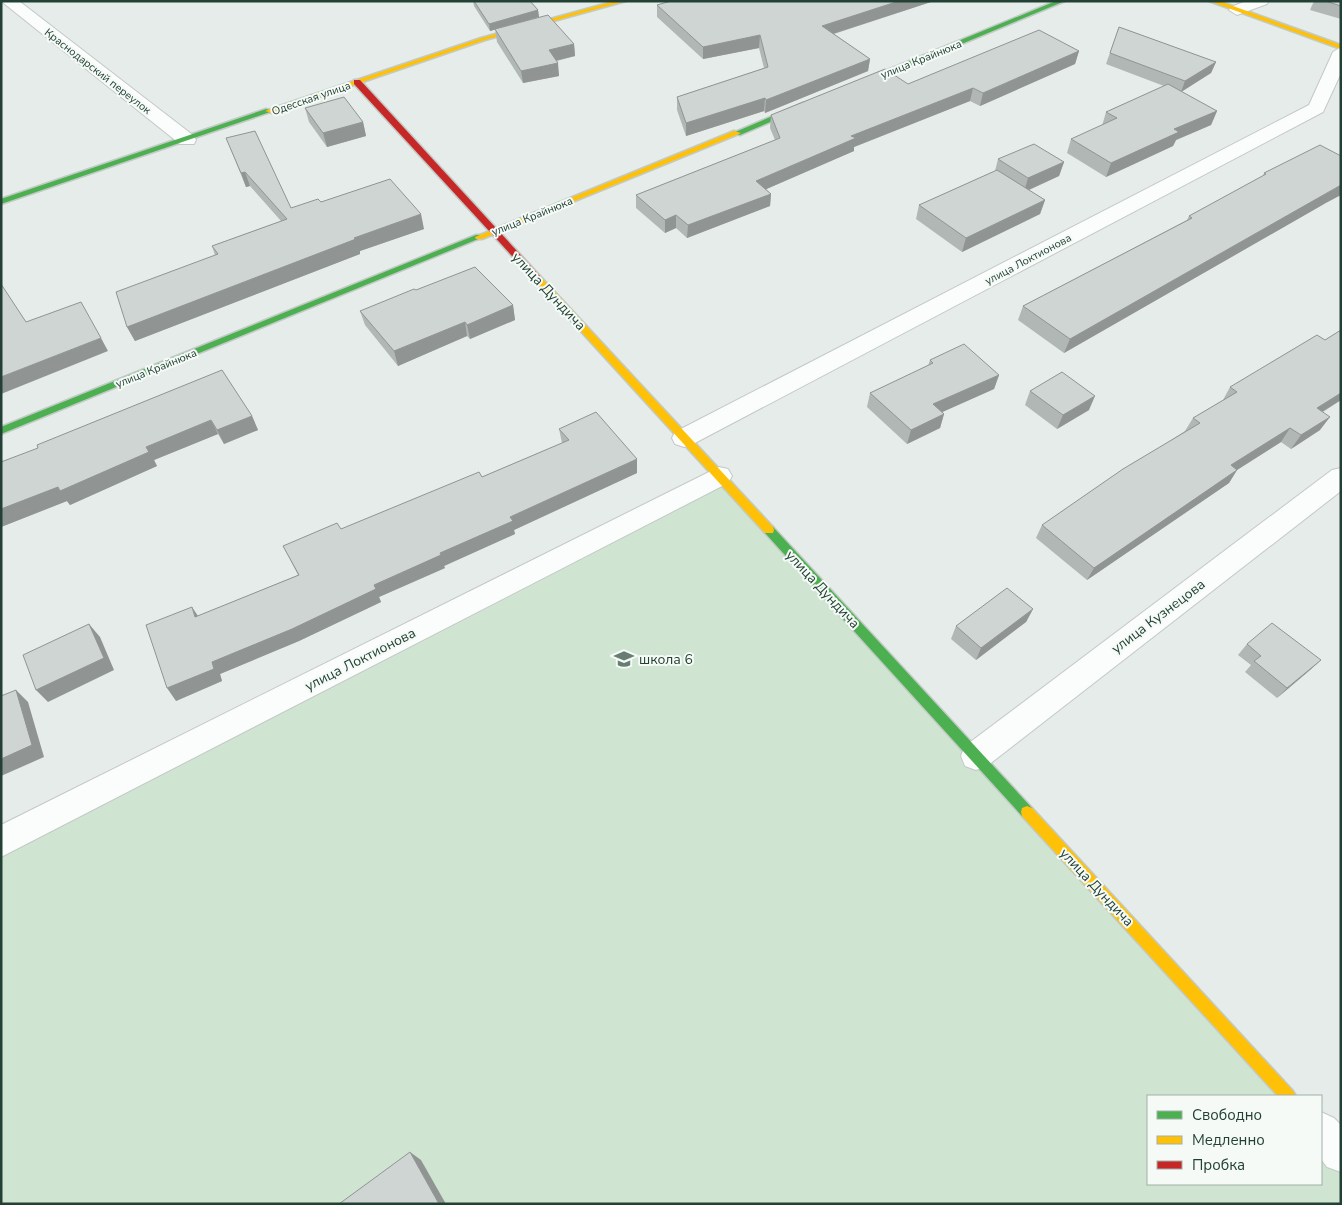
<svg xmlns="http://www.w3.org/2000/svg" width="1342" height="1205" font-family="'Nunito Sans',sans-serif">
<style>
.green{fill:#cfe5d2}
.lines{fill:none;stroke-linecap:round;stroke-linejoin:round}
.street-casing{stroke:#c3c9c6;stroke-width:2}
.fast-casing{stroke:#c2cac6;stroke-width:3}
.slow-casing{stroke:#c2cac6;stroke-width:3}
.jam-casing{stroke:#c2cac6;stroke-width:3}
.street{fill:#fbfcfc;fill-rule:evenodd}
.fast{fill:#4caf50;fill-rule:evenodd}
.slow{fill:#ffc107;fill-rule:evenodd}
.jam{fill:#c62828;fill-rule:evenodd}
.wall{fill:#b1b7b5}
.shaded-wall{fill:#909593}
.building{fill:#ced5d2;stroke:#909593}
.labels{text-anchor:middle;stroke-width:4;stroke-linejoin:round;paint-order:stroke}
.far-street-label{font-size:11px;fill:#224134;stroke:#f5faf7}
.street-label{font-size:14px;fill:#224134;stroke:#f5faf7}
.poi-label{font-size:14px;fill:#224134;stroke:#f5faf7;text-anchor:start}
</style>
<rect width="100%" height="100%" fill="#e6ece9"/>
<polygon class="green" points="719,476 1288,1096 1148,1096 1148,1184 1321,1184 1321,1131 1341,1153 1341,1204 1,1204 1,842"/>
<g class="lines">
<defs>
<g id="street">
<polygon points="1,1 19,1 194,136 196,140 194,144 180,144"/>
<polygon points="1246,1 1269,1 1267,4 1237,15 1229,10 1231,7"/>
<polygon points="1341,47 1341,73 1323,112 693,444 684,447 675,444 672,438 675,432 1309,105 1333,52"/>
<polygon points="719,467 728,469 732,476 728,483 1,857 1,825"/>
<polygon points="1341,468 1341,491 987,766 976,770 965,766 961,756 965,746 1332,470"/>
<polygon points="1321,1112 1334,1118 1341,1125 1341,1172 1327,1167 1321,1159"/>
</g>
<g id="fast">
<polygon points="1056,1 1065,1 858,87 851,85"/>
<polygon points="803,103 810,105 740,135 733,133"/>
<polygon points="266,109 273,111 1,204 1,199"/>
<polygon points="476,235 482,235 483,237 1,434 1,427"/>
<polygon points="769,526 773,527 1032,808 1033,812 1032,816 1027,818 1022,816 765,533 764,530 765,527"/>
</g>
<g id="slow">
<polygon points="615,1 626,1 485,40 272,113 265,111 481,38"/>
<polygon points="1209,1 1219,1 1341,45 1341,49"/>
<polygon points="734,131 741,133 482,239 476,239 475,237"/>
<polygon points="537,275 540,276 773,527 774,530 773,533 765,533 534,280 533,278"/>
<polygon points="1027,806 1032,808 1293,1091 1296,1096 1278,1096 1022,816 1021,812 1022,808"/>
</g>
<polygon id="jam" points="354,80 360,80 540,276 540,280 534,280 354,84"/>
</defs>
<use href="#street" class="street-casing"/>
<use href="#fast" class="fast-casing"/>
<use href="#slow" class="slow-casing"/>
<use href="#jam" class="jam-casing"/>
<use href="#street" class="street"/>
<use href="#fast" class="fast"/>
<use href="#slow" class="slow"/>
<use href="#jam" class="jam"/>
</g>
<g class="wall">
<polygon points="473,1 530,1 538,10 539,17 490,31 474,6"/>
<polygon points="671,1 934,1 834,34 870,59 868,71 765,113 764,111 686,136 677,110 677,97 764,68 759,48 703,59 657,17 657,5"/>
<polygon points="1314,1 1341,1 1341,19 1310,10"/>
<polygon points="1119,27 1216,62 1211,73 1181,92 1217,111 1211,125 1176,140 1173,146 1106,177 1067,153 1071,139 1102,126 1106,112 1164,86 1106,64"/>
<polygon points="495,29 574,44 575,56 557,61 559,76 523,83 497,42"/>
<polygon points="1079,51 1075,64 980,106 970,101 854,147 854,151 766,189 771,194 770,206 687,238 676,228 665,233 636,208 636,195 775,140 770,128 771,115"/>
<polygon points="305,108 363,122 366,136 327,147 309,122"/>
<polygon points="226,138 291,208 321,202 424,229 360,251 360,254 135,341 127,327 215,255 212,246 281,221 250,186 246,187"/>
<polygon points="998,159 1064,162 1059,176 1029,190 1045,200 1040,214 962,252 916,219 919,205 995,171"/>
<polygon points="1264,173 1324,204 1064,353 1018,320 1023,306 1187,220 1189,216 1263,176"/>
<polygon points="513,305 515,320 470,339 467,336 398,366 365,325 360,311"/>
<polygon points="1341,330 1341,400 1323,412 1320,430 1291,449 1281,442 1237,470 1229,483 1087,580 1036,538 1042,525 1185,431 1193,418 1223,400 1230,387 1325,340"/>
<polygon points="930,360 999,375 994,389 942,412 944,414 940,428 907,444 867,407 870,393 928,366"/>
<polygon points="1030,391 1089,410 1057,429 1025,405"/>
<polygon points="252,416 258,430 224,444 218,434 154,460 157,466 70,505 67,501 1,527 1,462"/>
<polygon points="559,429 637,473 514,530 515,534 444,566 445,568 379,597 381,602 299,641 220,674 222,681 176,701 198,616 298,575 283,546 341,529 482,477 562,443"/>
<polygon points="1033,609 1026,622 976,660 951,639 956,626"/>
<polygon points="1247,644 1321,660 1310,670 1277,698 1245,672 1251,665 1238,655"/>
</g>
<g class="shaded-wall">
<polygon points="899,1 934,1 820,38 822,26"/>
<polygon points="538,10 539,17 490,31 489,24"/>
<polygon points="760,35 759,48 703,59 703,47"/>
<polygon points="574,44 575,56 550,62 549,50"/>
<polygon points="1079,51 1075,64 980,106 983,93"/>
<polygon points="870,59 868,71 765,113 766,100"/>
<polygon points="1216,62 1211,73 1181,92 1185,81"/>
<polygon points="558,63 559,76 523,83 521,71"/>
<polygon points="973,88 970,101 854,147 854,151 755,194 756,181 851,136"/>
<polygon points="765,98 764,111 686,136 686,123"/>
<polygon points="1217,111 1211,125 1176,140 1173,146 1106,177 1111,163 1174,129"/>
<polygon points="363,122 366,136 327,147 323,133"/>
<polygon points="1064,162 1059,176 1024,192 1028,178"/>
<polygon points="245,172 250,186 246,187 241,173"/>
<polygon points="1341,185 1341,195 1324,204 1064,353 1070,339"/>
<polygon points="771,194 770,206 687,238 688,225"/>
<polygon points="1045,200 1040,214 962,252 966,238"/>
<polygon points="421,214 424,229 360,251 360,254 135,341 127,327 354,238"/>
<polygon points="676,215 676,228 665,233 665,220"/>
<polygon points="513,305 515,320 470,339 467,325"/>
<polygon points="465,322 467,336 398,366 394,351"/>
<polygon points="101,338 108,351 1,394 1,377"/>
<polygon points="999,375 994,389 929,418 933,404"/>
<polygon points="1341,393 1341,400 1307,421 1317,408"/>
<polygon points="1095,396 1089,410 1057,429 1063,415"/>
<polygon points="944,414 940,428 907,444 911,430"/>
<polygon points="252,416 258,430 224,444 217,430"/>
<polygon points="1330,417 1320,430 1291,449 1301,435"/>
<polygon points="211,420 218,434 154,460 157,466 70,505 67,501 1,527 1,509 58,487 146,447"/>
<polygon points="1290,428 1281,442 1237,470 1229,483 1087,580 1094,568 1231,465"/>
<polygon points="637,459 637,473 514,530 515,534 444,566 445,568 379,597 381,602 299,641 220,674 222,681 176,701 167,688 212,662 440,553 510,517"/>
<polygon points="192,607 200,619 195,617"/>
<polygon points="1033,609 1026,622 976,660 981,648"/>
<polygon points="89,624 100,637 114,670 48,702 36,690"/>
<polygon points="1321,660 1310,670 1277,698 1287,688"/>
<polygon points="16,690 28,702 44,757 1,776 1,759"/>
<polygon points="410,1152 421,1160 446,1204 439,1204"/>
</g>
<g class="building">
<polygon points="474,1 530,1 538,10 489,24"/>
<polygon points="671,1 899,1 822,26 870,59 766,100 765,98 686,123 677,97 768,67 760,35 703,47 657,5"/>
<polygon points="1325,1 1341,1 1341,6"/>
<polygon points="548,15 574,44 549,50 558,63 521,71 495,29"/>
<polygon points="1119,27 1216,62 1185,81 1110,53"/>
<polygon points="1039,30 1079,51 983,93 973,88 851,136 856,138 756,181 771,194 688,225 676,215 665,220 636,195 780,138 771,115 885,69 908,84"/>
<polygon points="1168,84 1217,111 1174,129 1179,132 1111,163 1071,139 1117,118 1106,112"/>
<polygon points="344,97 363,122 323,133 305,108"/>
<polygon points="255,131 291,208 318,199 321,202 390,179 421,214 354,238 356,239 127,327 116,292 218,254 212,246 287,219 245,172 241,173 226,138"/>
<polygon points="1034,144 1064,162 1028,178 998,159"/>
<polygon points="1320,145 1341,156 1341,185 1070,339 1023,306 1192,218 1189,216 1266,174 1264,173"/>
<polygon points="997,170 1045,200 966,238 919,205"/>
<polygon points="475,267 513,305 467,325 465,322 394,351 360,311 414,289 416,290"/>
<polygon points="1,284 26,322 81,302 101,338 1,377"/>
<polygon points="1341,330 1341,393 1317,408 1330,417 1301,435 1290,428 1231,465 1237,470 1094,568 1042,525 1123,469 1200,423 1193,418 1237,392 1230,387 1317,335 1325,340"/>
<polygon points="964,344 999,375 933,404 944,414 911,430 870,393 933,363 930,360"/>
<polygon points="222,370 252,416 217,430 211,420 146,447 149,452 60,491 58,487 1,509 1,462 38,448 37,445"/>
<polygon points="1062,372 1095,396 1063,415 1030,391"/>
<polygon points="596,412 637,459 510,517 513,521 440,553 441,555 374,585 376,589 292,629 212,662 214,669 167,688 146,625 192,607 195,617 299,575 283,546 337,523 341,529 479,472 482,477 569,440 559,429"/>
<polygon points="1007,588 1033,609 981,648 956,626"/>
<polygon points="1272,623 1321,660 1287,688 1254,661 1261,656 1247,644"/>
<polygon points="89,624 104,658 36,690 23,655"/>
<polygon points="16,690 32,745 1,759 1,696"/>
<polygon points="410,1152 439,1204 339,1204"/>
</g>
<defs>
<symbol id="school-bare" viewBox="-9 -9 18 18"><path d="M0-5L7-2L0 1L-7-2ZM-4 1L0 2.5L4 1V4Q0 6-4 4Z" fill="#677d73" stroke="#f5faf7" stroke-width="2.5" paint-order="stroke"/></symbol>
</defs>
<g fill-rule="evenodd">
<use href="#school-bare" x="610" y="645" width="28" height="28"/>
</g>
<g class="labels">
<g class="far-street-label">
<text transform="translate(921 59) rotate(-22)" y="4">улица Крайнюка</text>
<text transform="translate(98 71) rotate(38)" y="4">Краснодарский переулок</text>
<text transform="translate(311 98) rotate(-19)" y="4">Одесская улица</text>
<text transform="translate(532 216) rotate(-22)" y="4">улица Крайнюка</text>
<text transform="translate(1028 259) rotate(-28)" y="4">улица Локтионова</text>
<text transform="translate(156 368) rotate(-22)" y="4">улица Крайнюка</text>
</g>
<g class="street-label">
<text transform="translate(549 291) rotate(47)" y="5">улица Дундича</text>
<text transform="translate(823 589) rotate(47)" y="5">улица Дундича</text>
<text transform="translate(1158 616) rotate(-37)" y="5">улица Кузнецова</text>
<text transform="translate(360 659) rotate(-27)" y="5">улица Локтионова</text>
<text transform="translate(1097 887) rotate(47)" y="5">улица Дундича</text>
</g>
<g class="poi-label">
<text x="639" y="664">школа 6</text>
</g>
</g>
<rect width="1342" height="1205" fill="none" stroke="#224134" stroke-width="5"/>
<rect x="1147" y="1095" width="175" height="90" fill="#f5faf7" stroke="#a1b0a9"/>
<rect x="1157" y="1111" width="25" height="8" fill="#4caf50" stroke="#a1b0a9"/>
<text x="1192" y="1120" font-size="15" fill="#224134">Свободно</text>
<rect x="1157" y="1136" width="25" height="8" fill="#ffc107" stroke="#a1b0a9"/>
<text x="1192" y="1145" font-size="15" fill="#224134">Медленно</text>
<rect x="1157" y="1161" width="25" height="8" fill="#c62828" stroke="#a1b0a9"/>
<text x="1192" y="1170" font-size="15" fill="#224134">Пробка</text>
</svg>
